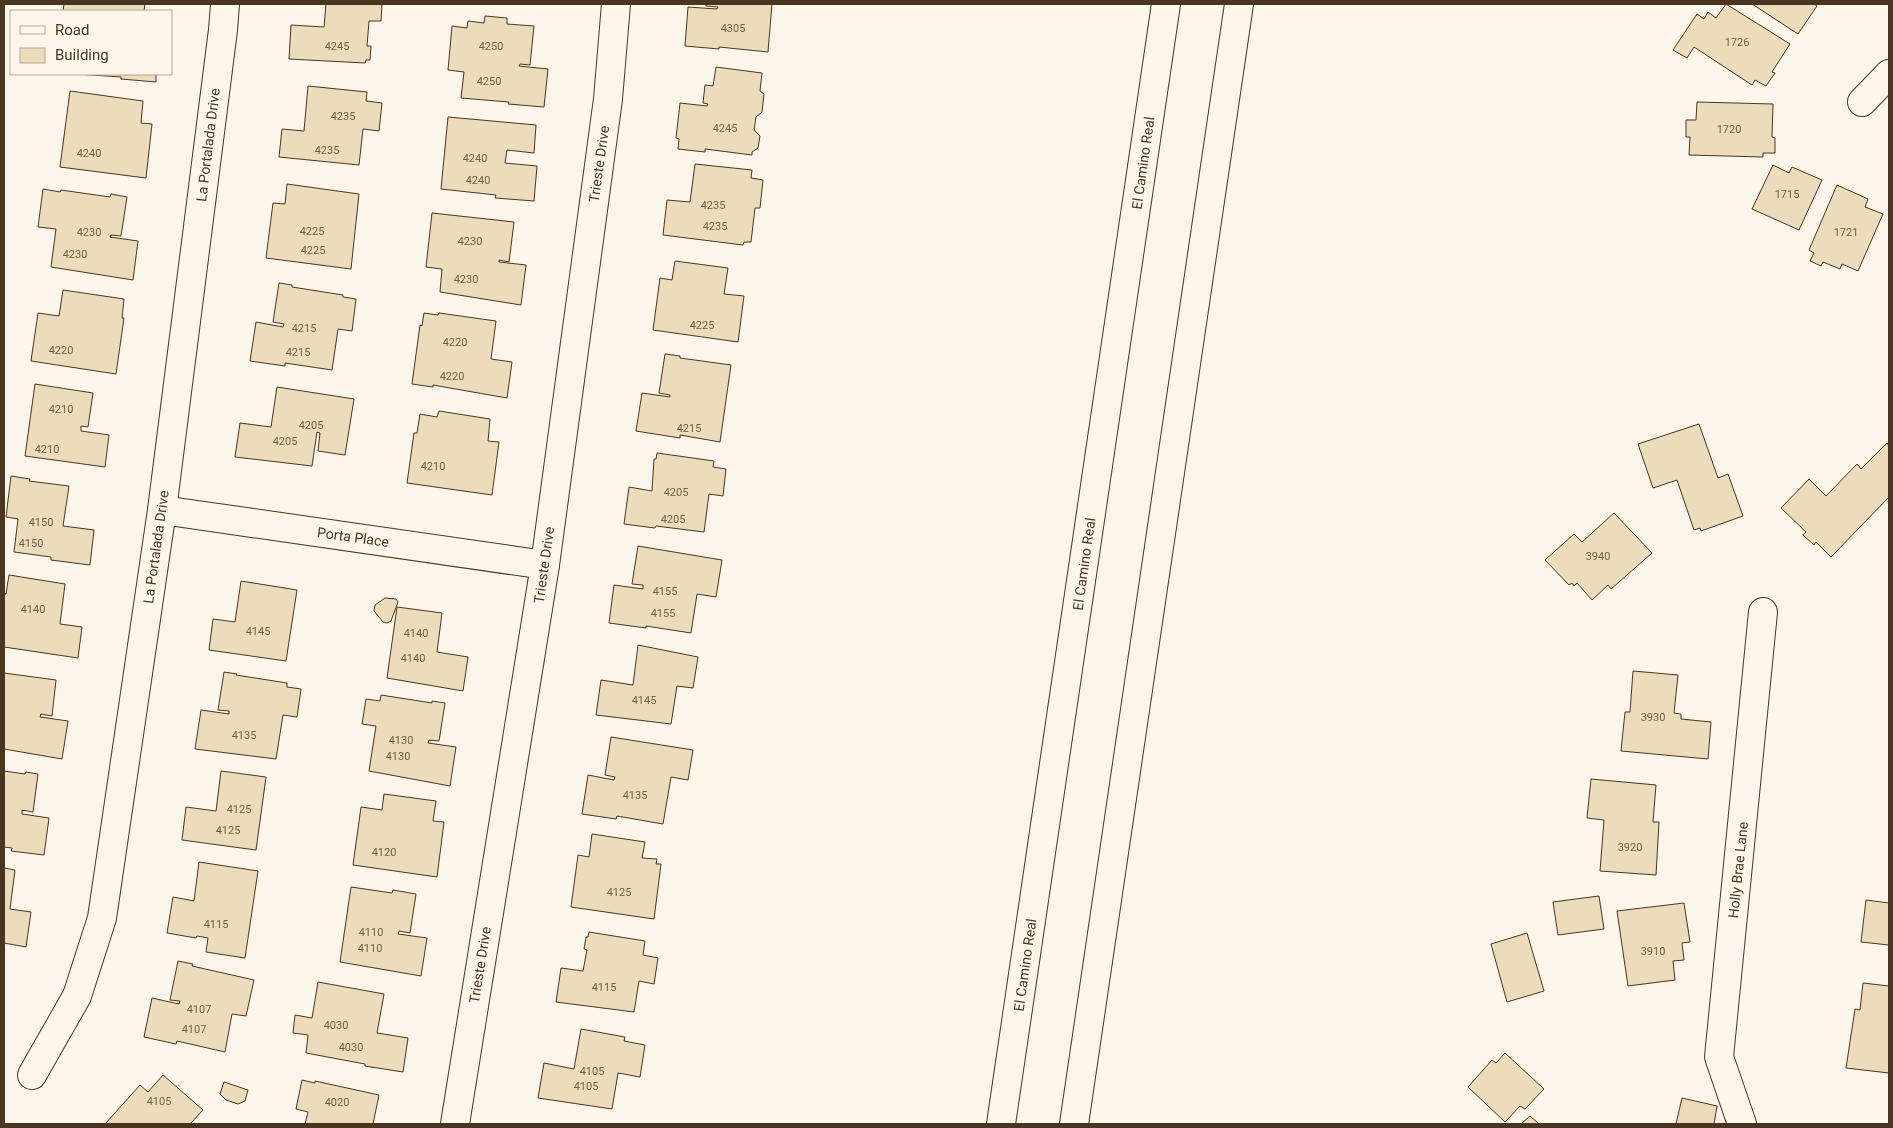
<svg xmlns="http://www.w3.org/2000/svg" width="1893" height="1128" font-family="Roboto,sans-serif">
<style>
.building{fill:#ecdcbc;stroke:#4a3520}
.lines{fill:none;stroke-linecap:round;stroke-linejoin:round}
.street-casing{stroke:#4a3520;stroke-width:30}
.primary-casing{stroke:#4a3520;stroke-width:30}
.street{stroke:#fbf6e9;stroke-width:28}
.primary{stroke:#fbf6e9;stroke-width:28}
.labels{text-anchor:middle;stroke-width:4;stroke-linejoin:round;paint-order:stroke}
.number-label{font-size:11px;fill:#725f47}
.street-label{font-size:14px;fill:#4a3520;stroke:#fbf6e9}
</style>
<rect width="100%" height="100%" fill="#fbf6e9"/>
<g class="building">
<polygon points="64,4 145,4 144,11 63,11"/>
<polygon points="326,4 382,4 381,21 369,21 367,46 371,46 370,60 366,60 365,63 289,59 291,25 324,27"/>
<polygon points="706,4 772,4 768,52 719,47 719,49 685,46 688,7 717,9 718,7 706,6"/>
<polygon points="1726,4 1790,44 1772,72 1775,73 1766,86 1755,80 1752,85 1694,47 1687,58 1673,50 1697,14 1704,19 1708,12 1716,18"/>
<polygon points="1752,4 1814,4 1817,6 1798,34"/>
<polygon points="485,16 507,18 507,24 534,26 530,65 520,64 519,66 548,69 544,107 508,104 509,102 461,98 464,72 448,70 452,26 467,28 468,21 484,23"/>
<polygon points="716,67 762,73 760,91 764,94 762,112 756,117 754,130 760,136 758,148 752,152 752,155 705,149 705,152 678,149 679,139 676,138 680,103 707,106 708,104 703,103 705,85 713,86"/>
<polygon points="77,74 156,74 156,82 121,79 121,77"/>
<polygon points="308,86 367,92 366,101 382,103 379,131 363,129 359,165 279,157 282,129 304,131"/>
<polygon points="70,91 143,101 141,123 152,124 146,178 60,167"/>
<polygon points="1697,102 1773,104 1772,137 1775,138 1775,153 1763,153 1763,157 1689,155 1690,137 1686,137 1686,120 1696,120"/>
<polygon points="448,117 536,125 534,153 507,150 505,163 537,166 534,201 495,198 496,195 441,189"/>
<polygon points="695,164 752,170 751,178 763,180 760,208 755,208 751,242 744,242 743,245 663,235 667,200 690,202"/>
<polygon points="1773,165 1789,173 1792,167 1822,180 1799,230 1752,209"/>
<polygon points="287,184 359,194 351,269 266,258 273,203 285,204"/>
<polygon points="1837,185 1868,199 1865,207 1883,214 1858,271 1842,264 1840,269 1823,262 1821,266 1810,261 1814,253 1809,250"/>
<polygon points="43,189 60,192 61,190 110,197 111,194 127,197 121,236 111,235 110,237 138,241 133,280 51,267 56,229 38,227"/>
<polygon points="432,213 514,222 509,262 499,260 499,262 526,265 521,305 440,292 442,269 426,267"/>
<polygon points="675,261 728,268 724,294 744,296 738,342 653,330 660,278 672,280"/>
<polygon points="279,283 292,285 292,287 343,295 343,297 356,299 352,331 338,329 332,370 285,363 285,366 250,361 256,322 283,327 284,324 273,322"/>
<polygon points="63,290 124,299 122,318 124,318 116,374 31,361 38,313 59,316"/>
<polygon points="424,313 438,315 439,313 496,321 491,359 512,362 507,398 433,385 433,387 412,384 420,325 422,326"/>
<polygon points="665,354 680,356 680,358 731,365 720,442 680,435 680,438 636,431 642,393 670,397 670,395 659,393"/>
<polygon points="35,384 93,393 88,427 81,426 81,431 109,435 105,467 25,456"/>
<polygon points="277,387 354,399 345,455 318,451 320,433 317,432 312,466 235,457 240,423 271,427"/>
<polygon points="439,411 490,419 488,441 499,442 492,495 407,483 414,433 417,433 420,414 437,417"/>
<polygon points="1699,424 1718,478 1728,474 1743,516 1701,531 1700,528 1694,530 1677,480 1653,488 1638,444"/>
<polygon points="1887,443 1889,446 1889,497 1831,557 1816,542 1814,545 1803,535 1806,532 1781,508 1809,479 1826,496 1857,464 1861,469"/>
<polygon points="657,453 714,461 713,467 726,469 723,496 709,494 704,532 656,526 655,528 624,524 629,487 652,491 654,459 656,459"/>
<polygon points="11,476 30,479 29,481 69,486 63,526 94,530 90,565 51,560 51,557 14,552 18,519 6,517"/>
<polygon points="1614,513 1652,553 1611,589 1608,585 1592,600 1577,583 1574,586 1572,583 1569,585 1545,560 1574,534 1582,542"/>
<polygon points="638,546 722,560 716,597 697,594 691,633 646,626 646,628 609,623 614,585 643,589 643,585 632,584"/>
<polygon points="9,575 65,584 60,624 82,627 78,658 4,647 4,593 6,594"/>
<polygon points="241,581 297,590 286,661 209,650 213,619 235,622"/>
<polygon points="385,598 396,599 398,602 391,621 387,623 383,622 374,611 375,605"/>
<polygon points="397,607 442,613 437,652 468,657 463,691 387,678"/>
<polygon points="638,645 698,657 693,688 677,686 671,724 596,715 601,680 633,685"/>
<polygon points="1633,671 1678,675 1674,713 1681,714 1681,719 1711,722 1708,759 1621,751 1625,712 1630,712"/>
<polygon points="224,672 237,674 236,675 287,683 287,687 301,689 297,717 283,715 276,759 195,749 201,710 229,714 229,711 218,710"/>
<polygon points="4,673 56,680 52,716 41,714 40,717 68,721 62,759 4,749"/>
<polygon points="381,695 432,703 432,701 445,703 439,741 429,740 428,743 456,747 450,786 369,771 376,726 362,724 366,699 380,701"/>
<polygon points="611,737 693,750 688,780 671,777 663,824 617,816 616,819 582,814 588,775 614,780 615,777 605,775"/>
<polygon points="4,771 25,774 26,772 38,774 33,812 22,810 22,814 49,818 44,855 11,851 12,848 4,847"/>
<polygon points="221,771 266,777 256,850 182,840 186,807 216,811"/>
<polygon points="1591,779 1656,785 1653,822 1659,822 1656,875 1600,871 1604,820 1587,818"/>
<polygon points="384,794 436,801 433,821 444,822 437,877 353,865 361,807 382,810"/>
<polygon points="592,834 645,842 642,858 657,859 656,864 661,864 654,919 571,907 578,855 589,857"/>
<polygon points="199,862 258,871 245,958 206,952 208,938 197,936 196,938 167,933 173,897 194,901"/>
<polygon points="4,868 15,870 10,909 31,912 26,947 4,943"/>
<polygon points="351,887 392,893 393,890 416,894 410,933 399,931 398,934 427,938 421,976 340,962"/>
<polygon points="1599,896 1604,929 1558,935 1553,902"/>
<polygon points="1866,900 1889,903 1889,945 1861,942"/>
<polygon points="1684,903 1690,942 1682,943 1684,960 1673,961 1675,980 1628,986 1617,911"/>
<polygon points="589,932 645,941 643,955 658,958 654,984 639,981 634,1012 556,1002 561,968 583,971 587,950 584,949 586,937 588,937"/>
<polygon points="1527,933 1544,991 1507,1002 1491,944"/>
<polygon points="178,961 193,964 192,966 254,980 246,1016 232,1014 225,1052 177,1041 176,1044 144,1037 152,998 179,1004 180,1001 170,1000"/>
<polygon points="318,982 384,994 377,1033 408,1038 403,1072 365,1066 365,1064 306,1053 308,1035 293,1033 295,1015 312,1018"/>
<polygon points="1863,983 1889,986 1889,1073 1846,1068 1855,1009 1860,1010"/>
<polygon points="581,1029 625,1037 624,1041 645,1045 640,1077 618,1073 612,1109 538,1098 544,1063 574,1069"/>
<polygon points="1505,1053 1544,1089 1525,1109 1520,1106 1505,1122 1468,1087 1492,1060 1496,1063"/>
<polygon points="163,1075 203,1110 190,1124 105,1124 140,1085 148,1092"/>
<polygon points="302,1080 315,1083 315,1081 379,1095 373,1124 305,1124 308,1112 296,1109"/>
<polygon points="224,1082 248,1090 245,1101 238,1104 226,1100 220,1094"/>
<polygon points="1682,1098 1717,1106 1714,1124 1676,1124"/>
<polygon points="1530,1116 1539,1124 1521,1124"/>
</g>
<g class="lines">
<defs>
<g id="street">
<polyline points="1862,102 1889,74"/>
<polyline points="162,510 545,565"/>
<polyline points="32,1075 77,996 102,918 162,510 223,30 225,4"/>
<polyline points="455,1124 545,565 608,99 616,4"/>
<polyline points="1742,1124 1719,1057 1763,612"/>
</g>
<g id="primary">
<polyline points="1001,1124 1166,4"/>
<polyline points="1074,1124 1239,4"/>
</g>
</defs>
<use href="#street" class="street-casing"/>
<use href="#primary" class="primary-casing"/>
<use href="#street" class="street"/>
<use href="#primary" class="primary"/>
</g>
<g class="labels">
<g class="number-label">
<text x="733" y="32">4305</text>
<text x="1737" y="46">1726</text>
<text x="337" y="50">4245</text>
<text x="491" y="50">4250</text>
<text x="489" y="85">4250</text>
<text x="343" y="120">4235</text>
<text x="725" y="132">4245</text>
<text x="1729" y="133">1720</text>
<text x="327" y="154">4235</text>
<text x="89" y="157">4240</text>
<text x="475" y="162">4240</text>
<text x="478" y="184">4240</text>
<text x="1787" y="198">1715</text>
<text x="713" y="209">4235</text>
<text x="715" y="230">4235</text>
<text x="312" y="235">4225</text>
<text x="89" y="236">4230</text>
<text x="1846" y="236">1721</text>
<text x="470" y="245">4230</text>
<text x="313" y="254">4225</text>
<text x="75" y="258">4230</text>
<text x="466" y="283">4230</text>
<text x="702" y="329">4225</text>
<text x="304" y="332">4215</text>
<text x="455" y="346">4220</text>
<text x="61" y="354">4220</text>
<text x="298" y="356">4215</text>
<text x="452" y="380">4220</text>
<text x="61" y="413">4210</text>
<text x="311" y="429">4205</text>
<text x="689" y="432">4215</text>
<text x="285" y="445">4205</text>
<text x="47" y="453">4210</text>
<text x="433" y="470">4210</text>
<text x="676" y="496">4205</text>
<text x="673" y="523">4205</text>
<text x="41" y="526">4150</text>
<text x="31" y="547">4150</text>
<text x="1598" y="560">3940</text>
<text x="665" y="595">4155</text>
<text x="33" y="613">4140</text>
<text x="663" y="617">4155</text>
<text x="258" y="635">4145</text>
<text x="416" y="637">4140</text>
<text x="413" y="662">4140</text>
<text x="644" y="704">4145</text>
<text x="1653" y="721">3930</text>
<text x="244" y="739">4135</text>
<text x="401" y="744">4130</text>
<text x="398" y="760">4130</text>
<text x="635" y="799">4135</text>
<text x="239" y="813">4125</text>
<text x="228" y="834">4125</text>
<text x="1630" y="851">3920</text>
<text x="384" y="856">4120</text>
<text x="619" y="896">4125</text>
<text x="216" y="928">4115</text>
<text x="371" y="936">4110</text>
<text x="370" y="952">4110</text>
<text x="1653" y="955">3910</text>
<text x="604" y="991">4115</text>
<text x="199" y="1013">4107</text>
<text x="336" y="1029">4030</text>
<text x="194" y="1033">4107</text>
<text x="351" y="1051">4030</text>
<text x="592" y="1075">4105</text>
<text x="586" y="1090">4105</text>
<text x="159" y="1105">4105</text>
<text x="337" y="1106">4020</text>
</g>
<g class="street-label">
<text transform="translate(208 145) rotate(-83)" y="5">La Portalada Drive</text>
<text transform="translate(1143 163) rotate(-82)" y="5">El Camino Real</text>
<text transform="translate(599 164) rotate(-82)" y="5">Trieste Drive</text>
<text transform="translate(353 537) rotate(8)" y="5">Porta Place</text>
<text transform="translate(156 547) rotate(-82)" y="5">La Portalada Drive</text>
<text transform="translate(1084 564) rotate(-82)" y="5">El Camino Real</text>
<text transform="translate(544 565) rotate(-82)" y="5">Trieste Drive</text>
<text transform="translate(1738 870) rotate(-84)" y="5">Holly Brae Lane</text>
<text transform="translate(480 965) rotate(-81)" y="5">Trieste Drive</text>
<text transform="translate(1025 965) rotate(-82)" y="5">El Camino Real</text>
</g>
</g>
<rect width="1893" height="1128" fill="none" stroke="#4a3520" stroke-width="10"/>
<rect x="10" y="10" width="162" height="65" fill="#fbf6e9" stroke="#b4a999"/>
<rect x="20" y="26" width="25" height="8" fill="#fbf6e9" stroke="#b4a999"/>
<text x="55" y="35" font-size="15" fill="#4a3520">Road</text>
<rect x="20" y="48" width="25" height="15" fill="#ecdcbc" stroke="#b4a999"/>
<text x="55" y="60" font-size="15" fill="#4a3520">Building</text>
</svg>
